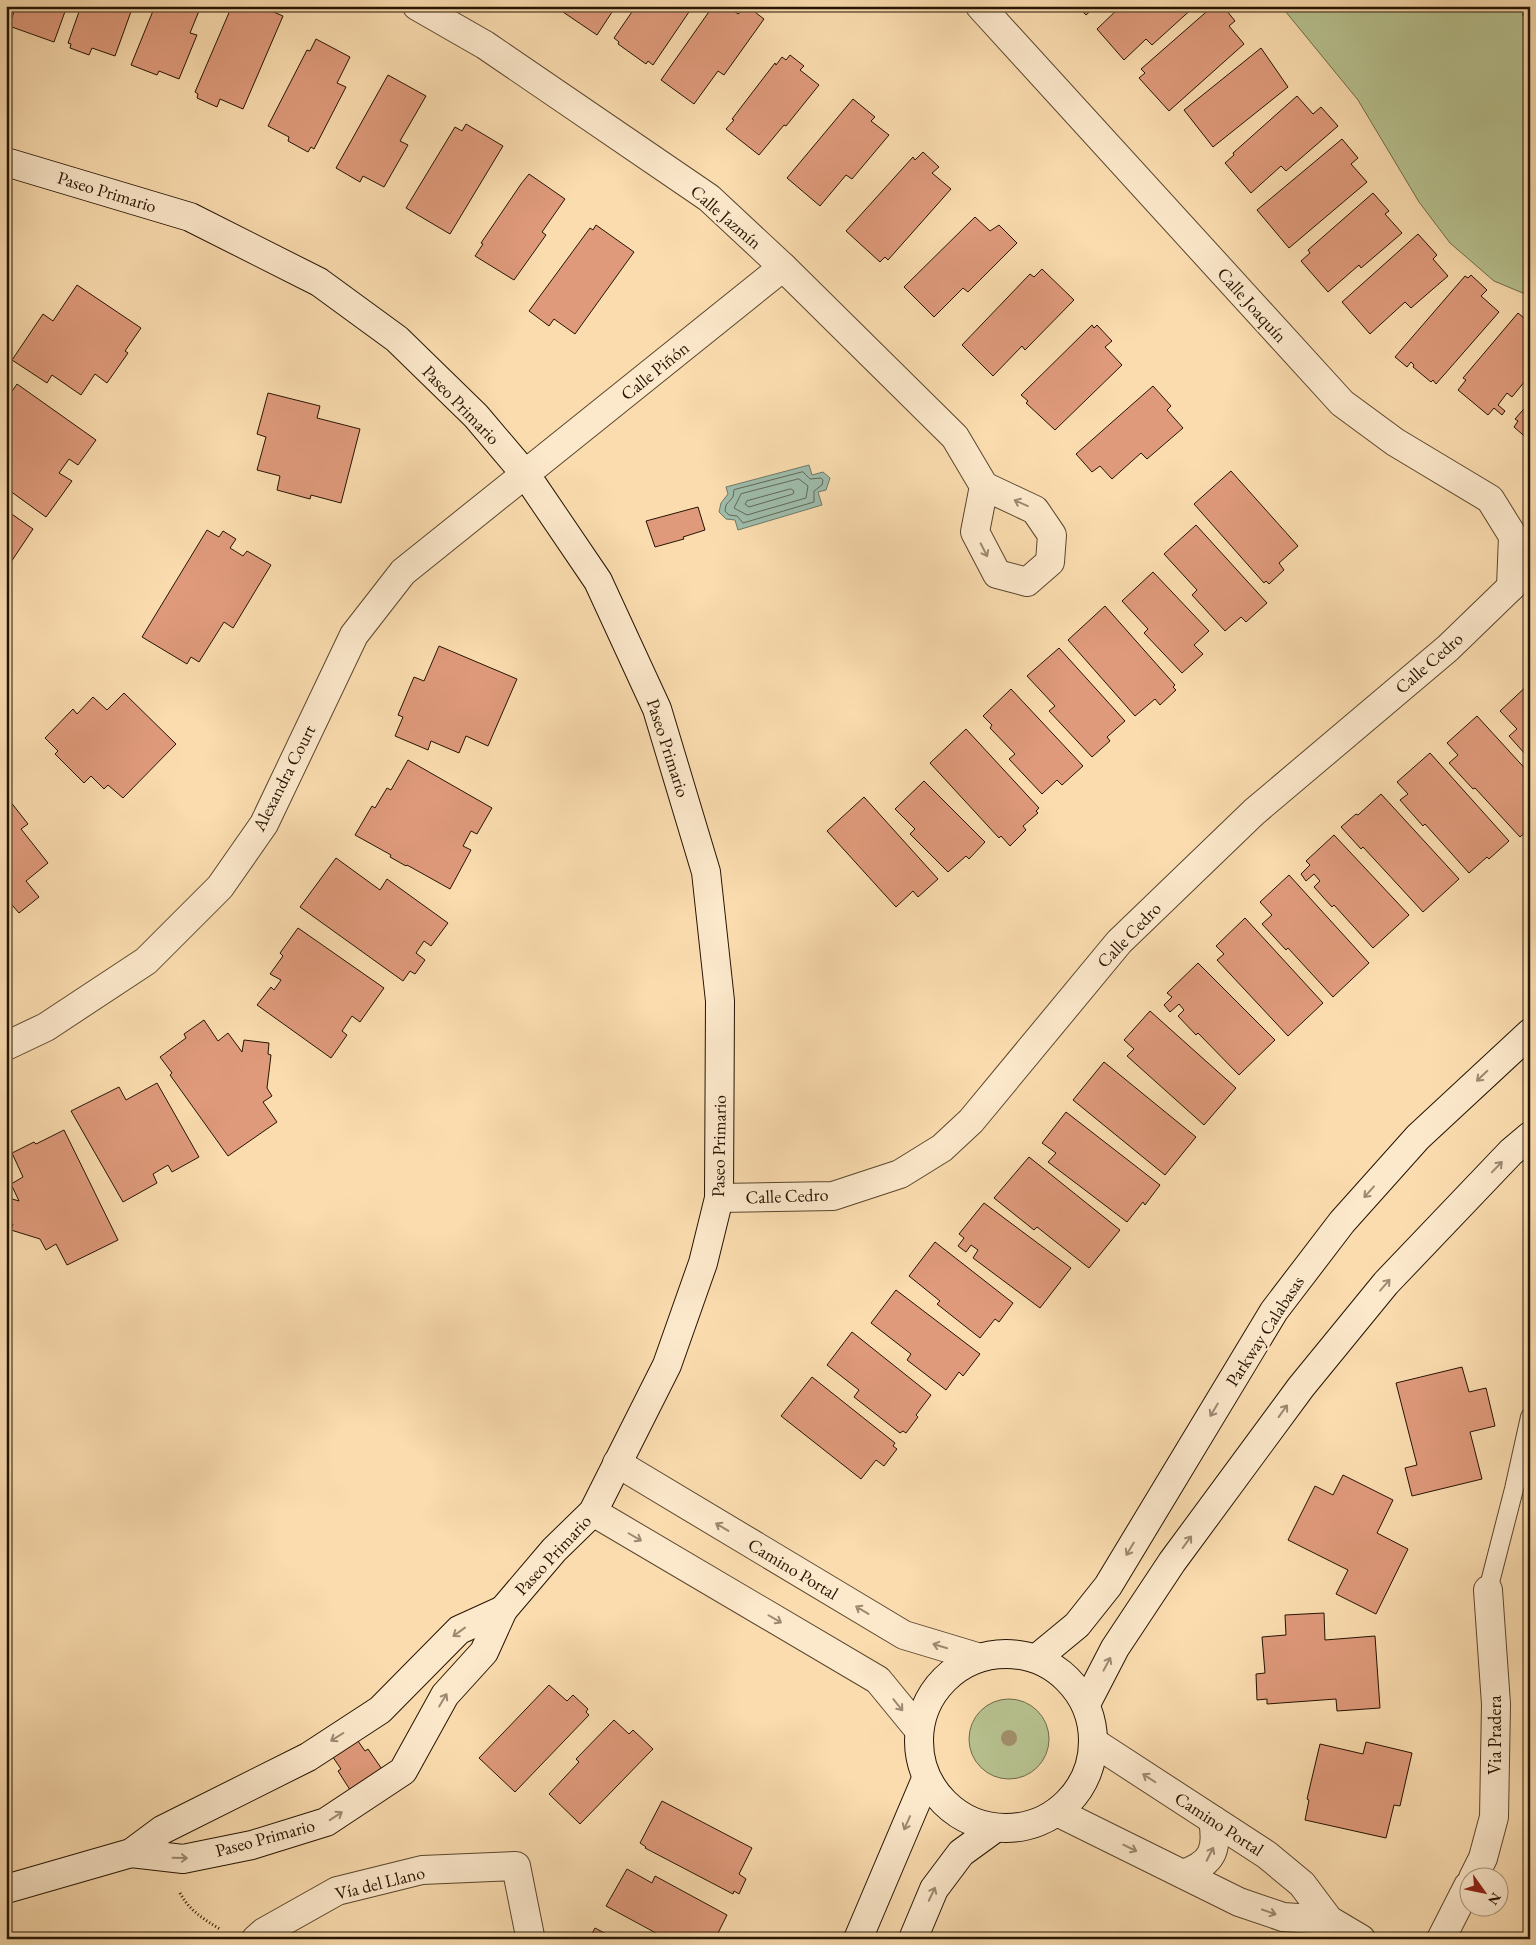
<svg xmlns="http://www.w3.org/2000/svg" width="1536" height="1945" font-family="'EB Garamond',serif">
<style>
.green{fill:#b7c290;stroke:#6e6b49}
.water{fill:#9ebcab;stroke:#6e7967}
.lines{fill:none;stroke-linecap:round;stroke-linejoin:round}
.shore{stroke:#626856;stroke-width:1}
.building{fill:#df9a7b;stroke:#251402}
.lane-casing{stroke:#5a462d;stroke-width:20}
.street-casing{stroke:#5a462d;stroke-width:30}
.secondary-casing{stroke:#251402;stroke-width:30}
.path{stroke:#251402;stroke-width:3;stroke-dasharray:1 2.5;stroke-linecap:butt}
.lane{stroke:#fce8cb;stroke-width:18}
.street{stroke:#fce8cb;stroke-width:28}
.secondary{stroke:#fce8cb;stroke-width:28}
.tree{fill:#a1906b}
.oneway{stroke:#9b8971}
.labels{text-anchor:middle;stroke-width:4.5;stroke-linejoin:round;paint-order:stroke}
.street-label{font-size:18px;fill:#251402;stroke:#fce8cb}
</style>
<rect width="100%" height="100%" fill="#fadcaf"/>
<filter id="stains"><feTurbulence type="fractalNoise" baseFrequency=".004" numOctaves="4"/><feColorMatrix values="0 0 0 0 .2 0 0 0 0 .09 0 0 0 0 .02 0 0 0 .5 -.17"/></filter>
<radialGradient id="worn" r=".72"><stop offset=".6" stop-color="#630" stop-opacity="0"/><stop offset="1" stop-color="#630" stop-opacity=".3"/></radialGradient>
<g class="green">
<polygon points="1281,6 1530,6 1530,296 1494,281 1450,243 1419,202 1358,100"/>
<circle cx="1009" cy="1739" r="40"/>
</g>
<polygon class="water" points="809,465 812,475 823,472 830,478 826,490 818,492 822,505 738,530 735,520 726,519 719,512 721,503 728,494 726,487"/>
<g class="lines">
<g class="shore">
<polygon points="803,472 810,479 821,478 823,480 822,485 814,491 814,502 743,523 737,516 729,515 725,511 726,505 733,497 734,490"/>
<polygon points="799,479 808,486 806,498 747,515 734,508 741,494"/>
<polygon points="791,489 794,491 793,494 749,507 745,504 747,501"/>
</g>
</g>
<g class="building">
<polygon points="16,6 67,6 54,42 9,26"/>
<polygon points="81,6 133,6 115,56 92,48 89,55 70,48 71,44 68,43"/>
<polygon points="155,6 201,6 190,33 197,35 179,79 159,71 157,75 131,65"/>
<polygon points="236,6 260,6 283,16 243,109 220,99 217,107 197,98 198,94 195,92 231,8 235,10"/>
<polygon points="563,6 616,6 597,35 560,10"/>
<polygon points="636,6 693,6 653,65 648,61 646,64 618,44 619,42 614,38"/>
<polygon points="713,6 727,6 738,14 747,6 764,19 724,75 718,71 694,104 661,80"/>
<polygon points="1077,6 1096,6 1086,15"/>
<polygon points="1121,6 1195,6 1152,45 1146,39 1124,60 1097,29"/>
<polygon points="1213,6 1223,6 1235,21 1229,26 1244,44 1169,111 1139,78 1145,73 1141,69"/>
<polygon points="316,39 350,57 337,83 346,87 314,149 311,147 308,152 288,141 289,137 268,126 307,50 310,51"/>
<polygon points="1261,48 1288,87 1213,147 1184,110"/>
<polygon points="790,55 804,66 800,70 819,85 786,126 784,125 759,155 726,129 734,120 732,119 775,63 776,65 782,57 786,60"/>
<polygon points="388,75 426,96 400,141 408,145 384,187 363,176 360,182 336,168"/>
<polygon points="1297,96 1313,114 1321,107 1338,126 1286,171 1281,166 1251,193 1225,163 1234,155 1233,153"/>
<polygon points="853,99 875,117 871,121 889,135 852,179 846,175 820,206 787,178"/>
<polygon points="466,124 503,146 450,234 406,208 455,127 462,131"/>
<polygon points="1342,139 1358,158 1351,164 1367,182 1289,248 1257,210"/>
<polygon points="923,152 939,167 932,173 951,189 888,260 885,257 880,262 846,231 913,157 915,160"/>
<polygon points="529,174 565,199 542,232 546,235 514,280 475,256 483,244 481,243 521,184"/>
<polygon points="1373,193 1389,211 1385,214 1402,233 1361,268 1359,265 1328,292 1301,261 1310,253 1308,250"/>
<polygon points="975,217 990,231 999,225 1017,243 968,292 963,288 934,317 904,287"/>
<polygon points="596,225 634,252 575,334 554,319 549,326 529,311 590,228 593,230"/>
<polygon points="1418,234 1437,255 1433,259 1448,276 1411,308 1405,302 1370,334 1342,302"/>
<polygon points="1042,269 1074,300 1025,350 1022,346 993,376 962,345 1030,274 1034,277"/>
<polygon points="1471,275 1487,290 1481,296 1499,312 1436,384 1433,380 1431,382 1413,367 1414,365 1411,362 1407,367 1395,357 1465,276 1468,278"/>
<polygon points="77,285 141,328 125,351 128,353 107,383 95,374 81,395 52,375 47,383 12,360 43,314 53,321"/>
<polygon points="1518,313 1530,323 1530,375 1512,397 1507,393 1498,405 1505,411 1502,415 1494,408 1488,415 1458,390 1466,380 1463,378"/>
<polygon points="1092,325 1094,328 1097,325 1112,341 1105,347 1122,365 1055,430 1026,403 1028,401 1021,395"/>
<polygon points="17,384 96,440 78,465 69,459 59,473 72,481 46,517 6,488 6,400"/>
<polygon points="1153,386 1171,406 1167,410 1183,428 1147,459 1141,453 1112,479 1100,466 1092,472 1076,454"/>
<polygon points="268,393 320,406 317,418 360,429 341,503 311,495 310,499 277,490 280,476 257,470 266,437 257,434"/>
<polygon points="1530,402 1530,441 1514,427 1518,421 1515,419"/>
<polygon points="1231,471 1298,546 1279,563 1284,570 1269,584 1266,581 1264,583 1194,504"/>
<polygon points="698,507 705,530 683,537 684,539 655,547 646,521"/>
<polygon points="6,510 33,529 11,562 6,559"/>
<polygon points="1196,525 1267,603 1246,622 1241,617 1225,631 1192,595 1197,590 1164,554"/>
<polygon points="207,530 219,537 223,531 236,539 230,548 243,556 247,551 271,565 233,628 224,622 199,662 191,657 187,664 142,637"/>
<polygon points="1153,572 1209,631 1194,645 1203,654 1182,673 1144,633 1148,629 1122,601"/>
<polygon points="1105,606 1175,685 1173,687 1176,690 1160,705 1155,699 1135,716 1068,640"/>
<polygon points="439,646 517,679 488,746 466,736 459,753 431,741 428,750 395,736 403,717 398,715 414,677 424,681"/>
<polygon points="1059,648 1125,721 1107,737 1110,741 1092,757 1049,711 1055,706 1027,676"/>
<polygon points="1530,683 1530,755 1528,753 1526,755 1509,736 1517,729 1500,711"/>
<polygon points="1011,689 1083,766 1062,785 1057,780 1042,794 1009,759 1015,754 990,728 992,725 983,716"/>
<polygon points="124,693 176,744 123,798 108,785 104,789 91,776 84,783 55,754 58,751 45,738 73,709 77,714 93,697 107,710"/>
<polygon points="1477,716 1530,774 1530,828 1520,837 1475,788 1473,789 1449,763 1458,755 1447,743"/>
<polygon points="966,729 1039,808 1036,811 1038,813 1023,826 1026,830 1010,846 1001,836 999,838 930,763"/>
<polygon points="1430,753 1509,841 1489,859 1487,857 1469,873 1425,824 1423,826 1400,800 1408,794 1397,782"/>
<polygon points="408,760 492,808 477,834 471,831 463,846 471,850 450,889 407,865 406,866 390,857 391,855 355,835 372,806 375,808 387,788 391,790"/>
<polygon points="924,781 985,842 969,859 966,856 948,872 910,834 915,829 895,809"/>
<polygon points="1381,794 1459,879 1423,912 1363,847 1361,849 1341,827 1356,814 1358,815"/>
<polygon points="6,796 28,824 21,829 48,863 26,881 39,897 19,913 6,898"/>
<polygon points="864,797 938,879 918,897 913,891 896,907 827,831"/>
<polygon points="1334,835 1409,915 1373,948 1334,905 1332,907 1314,887 1320,881 1314,874 1306,881 1301,874 1310,865 1306,861"/>
<polygon points="336,858 380,890 387,879 448,923 431,946 424,941 416,953 425,960 415,974 410,971 403,981 300,907"/>
<polygon points="1289,875 1369,963 1333,997 1288,948 1286,950 1262,924 1272,915 1260,902"/>
<polygon points="1245,918 1323,1003 1288,1036 1217,960 1224,954 1216,946"/>
<polygon points="298,928 384,988 360,1022 352,1016 342,1031 347,1035 331,1058 257,1005 271,987 274,990 281,980 270,974 283,956 280,953"/>
<polygon points="1198,963 1275,1040 1239,1075 1198,1033 1196,1035 1178,1016 1184,1010 1179,1004 1170,1012 1164,1005 1172,997 1167,993"/>
<polygon points="1150,1011 1236,1088 1204,1125 1127,1056 1134,1049 1124,1040"/>
<polygon points="204,1020 218,1041 228,1033 242,1052 244,1040 269,1043 268,1054 271,1055 267,1088 272,1096 263,1102 277,1122 228,1156 170,1075 172,1073 160,1057 186,1038 184,1034"/>
<polygon points="1104,1062 1196,1137 1165,1175 1073,1100"/>
<polygon points="157,1083 199,1157 172,1172 168,1165 153,1174 157,1183 123,1202 71,1111 119,1087 126,1100"/>
<polygon points="1066,1112 1160,1185 1145,1205 1143,1202 1127,1222 1048,1162 1056,1153 1042,1143"/>
<polygon points="64,1130 118,1240 67,1265 56,1244 46,1250 40,1239 11,1230 13,1224 6,1222 6,1207 9,1198 19,1201 11,1184 23,1177 12,1153 34,1142 36,1144"/>
<polygon points="1029,1157 1120,1230 1089,1268 1037,1227 1034,1230 994,1198"/>
<polygon points="984,1203 1071,1268 1040,1308 973,1258 978,1250 971,1245 966,1252 958,1246 964,1238 959,1234"/>
<polygon points="935,1242 1013,1303 999,1322 995,1319 980,1338 937,1304 940,1301 909,1276"/>
<polygon points="896,1290 980,1354 963,1376 959,1372 946,1390 907,1360 911,1354 871,1323"/>
<polygon points="852,1332 931,1395 916,1415 918,1417 906,1433 903,1431 900,1433 854,1397 859,1390 827,1365"/>
<polygon points="1462,1367 1469,1392 1486,1388 1495,1426 1470,1432 1482,1479 1412,1496 1405,1468 1417,1465 1396,1383"/>
<polygon points="812,1377 895,1443 893,1446 897,1449 884,1466 876,1460 861,1479 781,1416"/>
<polygon points="1343,1475 1393,1500 1377,1533 1408,1549 1376,1614 1336,1594 1348,1570 1288,1540 1315,1486 1333,1495"/>
<polygon points="1324,1613 1325,1640 1375,1636 1380,1708 1337,1711 1336,1699 1267,1704 1267,1699 1257,1700 1256,1674 1265,1673 1262,1637 1286,1635 1285,1615"/>
<polygon points="549,1685 567,1701 573,1695 588,1709 586,1712 589,1715 515,1792 479,1758"/>
<polygon points="614,1720 629,1734 633,1730 653,1749 580,1824 549,1794 579,1762 576,1759"/>
<polygon points="353,1734 365,1751 368,1749 386,1775 354,1796 338,1771 341,1769 328,1750"/>
<polygon points="1366,1742 1412,1753 1400,1806 1394,1805 1386,1838 1305,1820 1309,1800 1307,1799 1320,1744 1363,1754"/>
<polygon points="662,1801 752,1848 739,1874 746,1879 739,1894 734,1891 733,1894 645,1848 646,1847 640,1843"/>
<polygon points="627,1869 652,1883 655,1876 727,1915 717,1935 722,1939 667,1939 606,1906"/>
<polygon points="595,1928 616,1939 589,1939"/>
</g>
<g class="lines">
<defs>
<polyline id="lane" points="1488,1590 1514,1489 1530,1417"/>
<g id="street">
<polyline points="417,6 485,45 709,198 783,267 955,437 984,486 1035,510 1052,535 1050,562 1027,582 997,574 975,532 984,486"/>
<polyline points="980,6 1342,403 1395,442 1490,499 1513,536 1511,587"/>
<polyline points="6,1046 46,1027 146,961 220,887 264,824 354,635 403,572 783,267"/>
<polyline points="719,1198 833,1196 900,1174 942,1148 971,1121 1119,942 1254,812 1448,648 1511,587"/>
<polyline points="617,1463 904,1635 977,1657"/>
<polyline points="593,1512 878,1680 919,1730"/>
<polyline points="1095,1743 1267,1855 1302,1884 1329,1920 1361,1939"/>
<polyline points="1057,1812 1239,1902 1283,1917 1329,1920"/>
<path d="M1183,1874C1213,1863 1218,1850 1213,1820"/>
<polyline points="1473,1878 1483,1858 1494,1817 1496,1704 1488,1590"/>
<polyline points="256,1939 264,1932 337,1891 422,1870 516,1866 530,1936 529,1939"/>
<polyline points="1441,1939 1468,1886"/>
</g>
<g id="secondary">
<polyline points="6,162 190,217 319,282 397,339 476,416 526,475 598,581 657,709 706,872 720,1001 719,1198 703,1263 667,1365 593,1512 554,1550 503,1610 484,1652 445,1695 403,1771 326,1822 252,1845 183,1859 131,1853"/>
<circle cx="1006" cy="1741" r="87"/>
<polyline points="1037,1658 1077,1625 1108,1586 1274,1311 1342,1222 1418,1137 1530,1033"/>
<polyline points="1086,1704 1115,1648 1172,1562 1301,1387 1386,1283 1511,1152 1530,1136"/>
<polyline points="6,1889 131,1853 162,1830 308,1757 380,1710 459,1630 503,1610"/>
<polyline points="858,1939 926,1779"/>
<polyline points="913,1939 934,1889 961,1853 994,1829"/>
</g>
</defs>
<use href="#lane" class="lane-casing"/>
<use href="#street" class="street-casing"/>
<use href="#secondary" class="secondary-casing"/>
<g class="path">
<polyline points="1516,6 1530,21"/>
<path d="M180,1893C189,1910 203,1919 220,1929"/>
</g>
<use href="#lane" class="lane"/>
<use href="#street" class="street"/>
<use href="#secondary" class="secondary"/>
</g>
<circle class="tree" cx="1009" cy="1738" r="8"/>
<defs><path id="oneway-shaft" d="M-6 0H5M1.5-3L5.5 0L1.5 3" fill="none" stroke-width="1.6" stroke-linecap="round" stroke-linejoin="round" transform="scale(1.25)"/></defs>
<g class="oneway">
<use href="#oneway-shaft" transform="translate(1021 503) rotate(-156)"/>
<use href="#oneway-shaft" transform="translate(984 550) rotate(63)"/>
<use href="#oneway-shaft" transform="translate(1482 1076) rotate(136)"/>
<use href="#oneway-shaft" transform="translate(1497 1167) rotate(-46)"/>
<use href="#oneway-shaft" transform="translate(1369 1192) rotate(132)"/>
<use href="#oneway-shaft" transform="translate(1385 1285) rotate(-49)"/>
<use href="#oneway-shaft" transform="translate(1214 1410) rotate(121)"/>
<use href="#oneway-shaft" transform="translate(1283 1411) rotate(-54)"/>
<use href="#oneway-shaft" transform="translate(722 1527) rotate(-149)"/>
<use href="#oneway-shaft" transform="translate(635 1537) rotate(30)"/>
<use href="#oneway-shaft" transform="translate(1187 1542) rotate(-54)"/>
<use href="#oneway-shaft" transform="translate(1130 1549) rotate(121)"/>
<use href="#oneway-shaft" transform="translate(862 1610) rotate(-149)"/>
<use href="#oneway-shaft" transform="translate(775 1619) rotate(30)"/>
<use href="#oneway-shaft" transform="translate(459 1632) rotate(144)"/>
<use href="#oneway-shaft" transform="translate(940 1646) rotate(-163)"/>
<use href="#oneway-shaft" transform="translate(1107 1664) rotate(-62)"/>
<use href="#oneway-shaft" transform="translate(443 1700) rotate(-59)"/>
<use href="#oneway-shaft" transform="translate(898 1705) rotate(51)"/>
<use href="#oneway-shaft" transform="translate(337 1737) rotate(148)"/>
<use href="#oneway-shaft" transform="translate(1149 1778) rotate(-147)"/>
<use href="#oneway-shaft" transform="translate(336 1816) rotate(-33)"/>
<use href="#oneway-shaft" transform="translate(907 1823) rotate(114)"/>
<use href="#oneway-shaft" transform="translate(1130 1848) rotate(26)"/>
<use href="#oneway-shaft" transform="translate(1210 1854) rotate(-63)"/>
<use href="#oneway-shaft" transform="translate(180 1858) rotate(1)"/>
<use href="#oneway-shaft" transform="translate(932 1894) rotate(-65)"/>
<use href="#oneway-shaft" transform="translate(1269 1912) rotate(19)"/>
</g>
<g class="labels">
<g class="street-label">
<text transform="translate(107 192) rotate(17)" y="6">Paseo Primario</text>
<text transform="translate(726 217) rotate(41)" y="6">Calle Jazmín</text>
<text transform="translate(1252 305) rotate(48)" y="6">Calle Joaquín</text>
<text transform="translate(655 371) rotate(-39)" y="6">Calle Piñón</text>
<text transform="translate(461 405) rotate(46)" y="6">Paseo Primario</text>
<text transform="translate(1429 663) rotate(-41)" y="6">Calle Cedro</text>
<text transform="translate(668 748) rotate(72)" y="6">Paseo Primario</text>
<text transform="translate(284 778) rotate(-63)" y="6">Alexandra Court</text>
<text transform="translate(1129 935) rotate(-46)" y="6">Calle Cedro</text>
<text transform="translate(719 1146) rotate(-89)" y="6">Paseo Primario</text>
<text transform="translate(787 1196) rotate(-2)" y="6">Calle Cedro</text>
<text transform="translate(1265 1331) rotate(-57)" y="6">Parkway Calabasas</text>
<text transform="translate(553 1555) rotate(-47)" y="6">Paseo Primario</text>
<text transform="translate(793 1569) rotate(31)" y="6">Camino Portal</text>
<text transform="translate(1495 1735) rotate(-90)" y="6">Via Pradera</text>
<text transform="translate(1219 1824) rotate(33)" y="6">Camino Portal</text>
<text transform="translate(265 1838) rotate(-15)" y="6">Paseo Primario</text>
<text transform="translate(380 1883) rotate(-14)" y="6">Vía del Llano</text>
</g>
</g>
<rect width="1536" height="1945" fill="none" stroke="#fadcaf" stroke-width="25"/>
<rect x="8" y="8" width="1521" height="1930" fill="none" stroke="#251402" stroke-width="2.5"/>
<rect x="12" y="12" width="1511" height="1920" fill="none" stroke="#251402"/>
<g transform="translate(1484 1892) rotate(123)"><circle r="24" fill="#fce8cb" stroke="#a6937b"/>
<path d="M0-4L9 19L0 12L-9 19Z" fill="#8f2418"/>
<text y="-8" font-size="14" font-weight="bold" text-anchor="middle" fill="#251402">N</text>
</g>
<rect width="100%" height="100%" filter="url(#stains)"/>
<rect width="100%" height="100%" fill="url(#worn)"/>
</svg>
